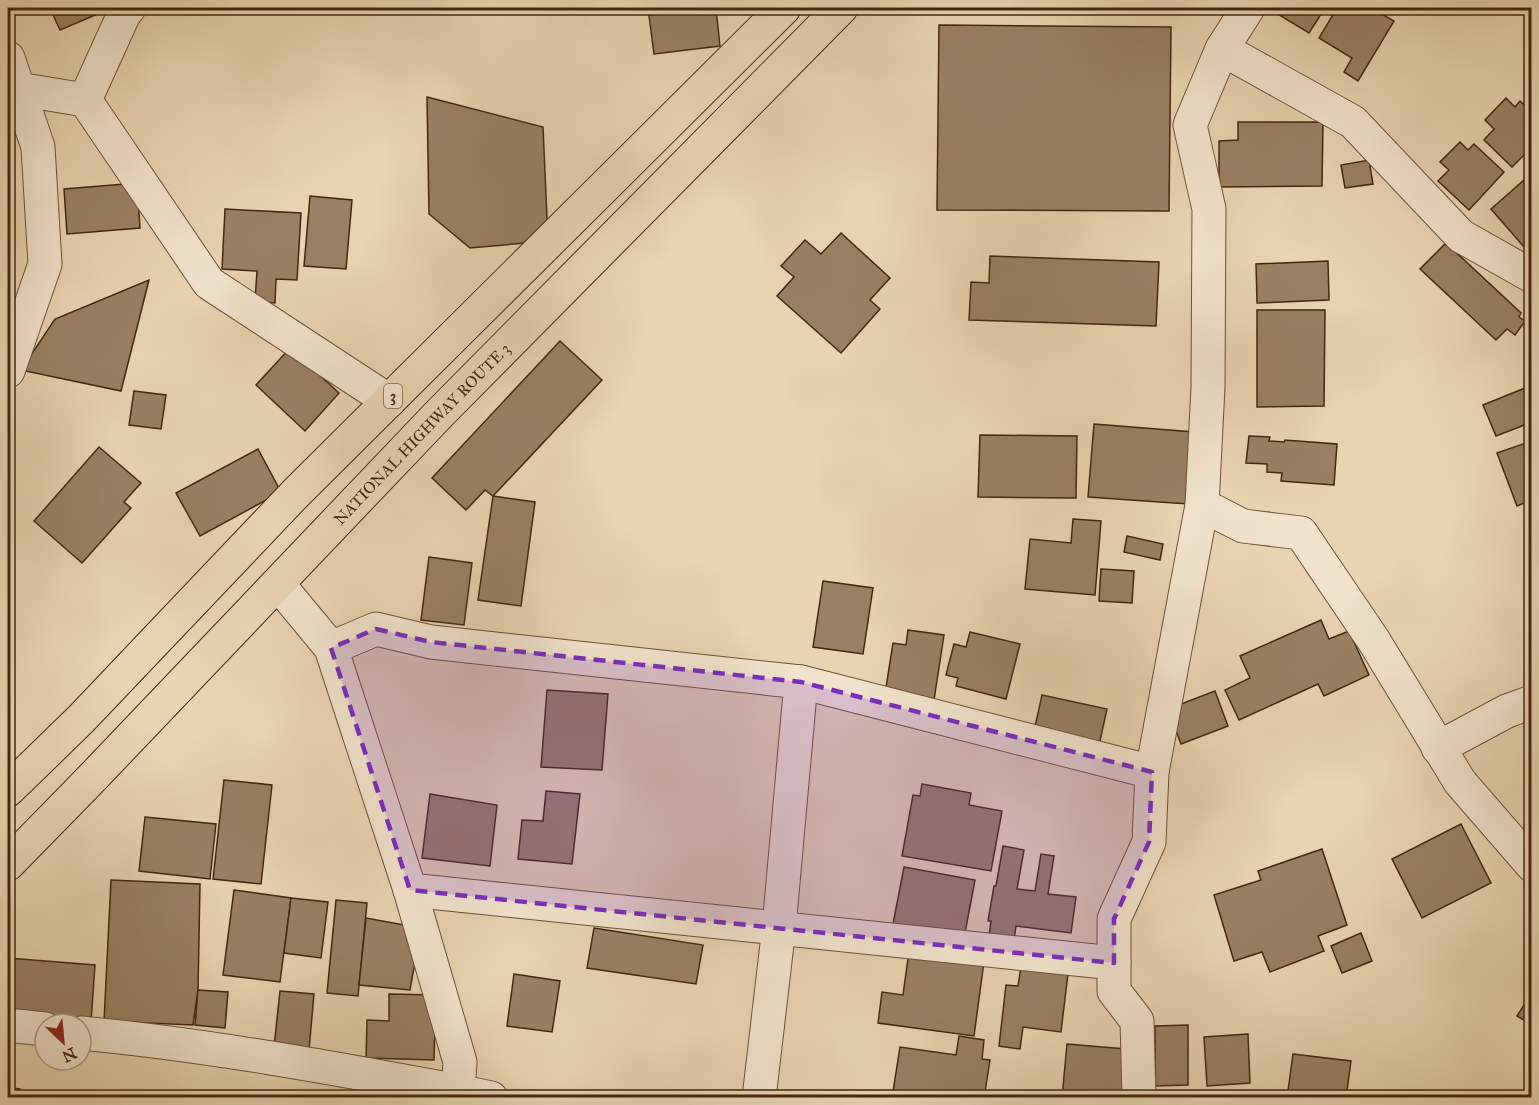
<svg xmlns="http://www.w3.org/2000/svg" width="1539" height="1105" font-family="'IM FELL Great Primer',serif">
<style>
.building{fill:#9a8062;stroke:#44260e;stroke-width:1.5}
.lines{fill:none;stroke-linecap:round;stroke-linejoin:round}
.street-casing{stroke:#6d5236;stroke-width:35}
.highway-casing{stroke:#44260e;stroke-width:35}
.street{stroke:#f1e3cc;stroke-width:33}
.highway{stroke:#e9d4b0;stroke-width:33}
.marked{fill:#7b2cbf;fill-opacity:0.2;stroke:#7b2cbf;stroke-width:4.5;stroke-dasharray:12 8;stroke-linejoin:round}
.labels{text-anchor:middle;stroke-width:4.5;stroke-linejoin:round;paint-order:stroke}
.shield{fill:#f1e3cc;stroke:#785f47;stroke-width:1.5}
.shield-label{font-size:15px;font-weight:bold;fill:#44260e}
.street-label{font-size:16px;fill:#44260e;stroke:#f1e3cc}
</style>
<rect width="100%" height="100%" fill="#e9d4b0"/>
<filter id="stains"><feTurbulence type="fractalNoise" baseFrequency=".00333" numOctaves="4"/><feColorMatrix values="0 0 0 0 .2 0 0 0 0 .09 0 0 0 0 .02 0 0 0 .5 -.17"/></filter>
<radialGradient id="worn" r=".72"><stop offset=".6" stop-color="#630" stop-opacity="0"/><stop offset="1" stop-color="#630" stop-opacity=".3"/></radialGradient>
<g class="building">
<polygon points="50,8 106,8 107,10 60,30"/>
<polygon points="203,8 282,8 281,14 203,9"/>
<polygon points="648,8 716,8 720,46 654,54"/>
<polygon points="1272,8 1325,8 1309,33 1271,10"/>
<polygon points="1337,8 1371,8 1394,21 1358,81 1344,72 1352,58 1319,38"/>
<polygon points="939,25 1171,27 1169,211 937,210"/>
<polygon points="427,97 543,127 548,241 470,248 429,214"/>
<polygon points="1506,98 1515,107 1520,101 1532,112 1532,147 1512,167 1484,140 1494,129 1485,120"/>
<polygon points="1238,122 1323,122 1322,186 1219,187 1219,141 1238,140"/>
<polygon points="1460,142 1468,150 1474,144 1504,172 1469,210 1438,181 1449,170 1440,162"/>
<polygon points="1369,160 1373,184 1345,188 1341,165"/>
<polygon points="1532,173 1532,240 1524,247 1491,209"/>
<polygon points="137,183 140,228 67,234 64,189"/>
<polygon points="310,196 352,200 346,269 304,266"/>
<polygon points="225,209 301,213 297,280 276,279 275,303 255,301 257,271 222,269"/>
<polygon points="841,233 890,278 870,300 880,309 841,353 777,296 794,277 781,266 805,240 821,254"/>
<polygon points="1446,243 1521,313 1519,317 1525,321 1515,335 1507,329 1496,340 1420,269"/>
<polygon points="990,256 1159,262 1156,326 969,320 971,282 989,283"/>
<polygon points="1328,261 1329,300 1257,303 1256,264"/>
<polygon points="149,280 121,391 21,370 55,319"/>
<polygon points="1257,310 1325,310 1324,406 1257,407"/>
<polygon points="560,341 602,380 493,496 485,490 466,510 432,478"/>
<polygon points="290,348 339,393 305,431 256,385"/>
<polygon points="1530,386 1532,422 1496,436 1483,405"/>
<polygon points="134,391 166,395 161,429 129,425"/>
<polygon points="1094,424 1194,432 1188,504 1088,497"/>
<polygon points="980,435 1077,436 1076,498 978,497"/>
<polygon points="1249,436 1270,437 1269,441 1284,442 1285,440 1337,444 1334,485 1281,481 1282,473 1267,472 1267,464 1246,463"/>
<polygon points="1532,441 1532,500 1517,506 1497,453"/>
<polygon points="99,447 141,483 124,502 131,508 82,563 34,521"/>
<polygon points="258,449 281,492 200,536 176,493"/>
<polygon points="493,496 535,502 521,606 478,600"/>
<polygon points="1073,519 1101,521 1095,595 1025,589 1030,539 1071,543"/>
<polygon points="1127,536 1163,544 1160,560 1124,552"/>
<polygon points="429,557 472,563 464,625 421,620"/>
<polygon points="1101,569 1134,571 1132,603 1099,601"/>
<polygon points="823,581 873,588 863,654 813,647"/>
<polygon points="1321,620 1329,639 1349,631 1369,675 1324,696 1318,684 1239,720 1225,690 1250,678 1240,656"/>
<polygon points="908,630 944,635 932,713 885,694 893,643 906,645"/>
<polygon points="970,632 1020,644 1006,699 956,686 958,678 946,675 954,644 966,647"/>
<polygon points="547,690 608,694 602,770 541,767"/>
<polygon points="1215,691 1228,726 1181,744 1168,709"/>
<polygon points="1042,695 1107,709 1098,750 1033,736"/>
<polygon points="224,780 272,785 261,884 213,879"/>
<polygon points="922,784 971,793 969,805 1002,811 991,871 902,856 913,795 920,796"/>
<polygon points="546,791 580,794 572,864 518,859 522,820 543,821"/>
<polygon points="430,794 497,805 490,866 422,858"/>
<polygon points="145,817 216,824 210,879 139,871"/>
<polygon points="1461,824 1491,883 1422,918 1392,859"/>
<polygon points="1003,846 1024,850 1017,889 1035,891 1041,854 1054,856 1048,894 1076,897 1071,933 1016,926 1014,940 989,936 991,921 988,921 994,886 996,886"/>
<polygon points="1322,849 1347,925 1318,936 1324,951 1270,972 1262,952 1234,961 1214,895 1261,880 1258,871"/>
<polygon points="904,867 975,880 964,938 893,924"/>
<polygon points="111,880 200,884 198,990 193,1025 104,1021"/>
<polygon points="234,890 291,898 280,982 223,975"/>
<polygon points="291,898 328,902 321,958 284,953"/>
<polygon points="336,900 367,903 358,996 327,993"/>
<polygon points="366,918 421,928 410,990 359,985"/>
<polygon points="594,928 703,945 696,984 587,968"/>
<polygon points="1361,933 1372,961 1342,973 1331,946"/>
<polygon points="910,944 985,954 974,1036 878,1023 882,992 903,995"/>
<polygon points="8,958 95,965 91,1022 8,1016"/>
<polygon points="1022,960 1069,965 1061,1032 1023,1027 1020,1049 999,1046 1006,985 1018,986"/>
<polygon points="514,974 560,981 552,1032 507,1026"/>
<polygon points="198,990 228,992 225,1028 195,1025"/>
<polygon points="280,991 314,994 309,1050 274,1047"/>
<polygon points="1532,992 1532,1025 1517,1016"/>
<polygon points="389,994 436,995 434,1060 366,1058 367,1020 389,1021"/>
<polygon points="1188,1025 1188,1085 1155,1086 1155,1026"/>
<polygon points="1248,1034 1250,1083 1207,1086 1204,1037"/>
<polygon points="959,1036 984,1040 982,1059 990,1060 984,1098 892,1098 900,1047 956,1055"/>
<polygon points="1067,1044 1126,1049 1122,1098 1062,1098"/>
<polygon points="1293,1054 1351,1061 1346,1098 1287,1098"/>
<polygon points="8,1087 20,1089 19,1098 8,1098"/>
</g>
<g class="lines">
<defs>
<g id="street">
<polyline points="1248,8 1222,49 1353,122 1461,236 1532,276"/>
<polyline points="8,58 38,147 45,264 8,371"/>
<polyline points="18,89 85,100 124,14 129,8"/>
<polyline points="85,100 209,283 389,401"/>
<polyline points="1202,505 1243,526 1301,533 1374,641 1460,782 1532,865"/>
<polyline points="278,584 331,648 376,629 431,642 801,682 1152,772"/>
<polyline points="331,648 410,890 1114,963"/>
<polyline points="1438,748 1507,711 1532,702"/>
<polyline points="410,890 460,1062 458,1091 491,1098"/>
<polyline points="8,1027 16,1026 45,1029"/>
<path d="M81,1033C208,1045 333,1068 458,1091"/>
<polyline points="759,1098 779,927 801,682"/>
<polyline points="1139,1098 1137,1021 1114,991 1114,919 1149,842 1152,772 1202,505 1208,387 1209,209 1190,125 1222,49"/>
</g>
<g id="highway">
<polyline points="8,790 81,719 295,494 784,8"/>
<path id="s1" d="M8,864L94,776L440,413L841,8"/>
</g>
</defs>
<use href="#street" class="street-casing"/>
<use href="#highway" class="highway-casing"/>
<use href="#street" class="street"/>
<use href="#highway" class="highway"/>
</g>
<path class="marked" d="M376,629L431,642L801,682L1152,772L1149,842L1114,919V963L410,890L331,648Z"/>
<g class="labels">
<rect class="shield" x="384" y="384" width="18" height="24" rx="4.5"/>
<g class="shield-label">
<text x="393" y="401">3</text>
</g>
<g class="street-label">
<text dy="6" stroke="none"><textPath href="#s1" startOffset="597">NATIONAL HIGHWAY ROUTE 3</textPath></text>
</g>
</g>
<rect width="1539" height="1105" fill="none" stroke="#e9d4b0" stroke-width="30"/>
<rect x="9" y="9" width="1521" height="1087" fill="none" stroke="#44260e" stroke-width="3"/>
<rect x="15" y="15" width="1509" height="1075" fill="none" stroke="#44260e" stroke-width="1.5"/>
<g transform="translate(63 1042) rotate(154)"><circle r="28" fill="#f1e3cc" stroke="#ac9780" stroke-width="1.5"/>
<path d="M0-4.5L10 22L0 15L-10 22Z" fill="#8f2418"/>
<text y="-9" font-size="16" font-weight="bold" text-anchor="middle" fill="#44260e">N</text>
</g>
<rect width="100%" height="100%" filter="url(#stains)"/>
<rect width="100%" height="100%" fill="url(#worn)"/>
</svg>
